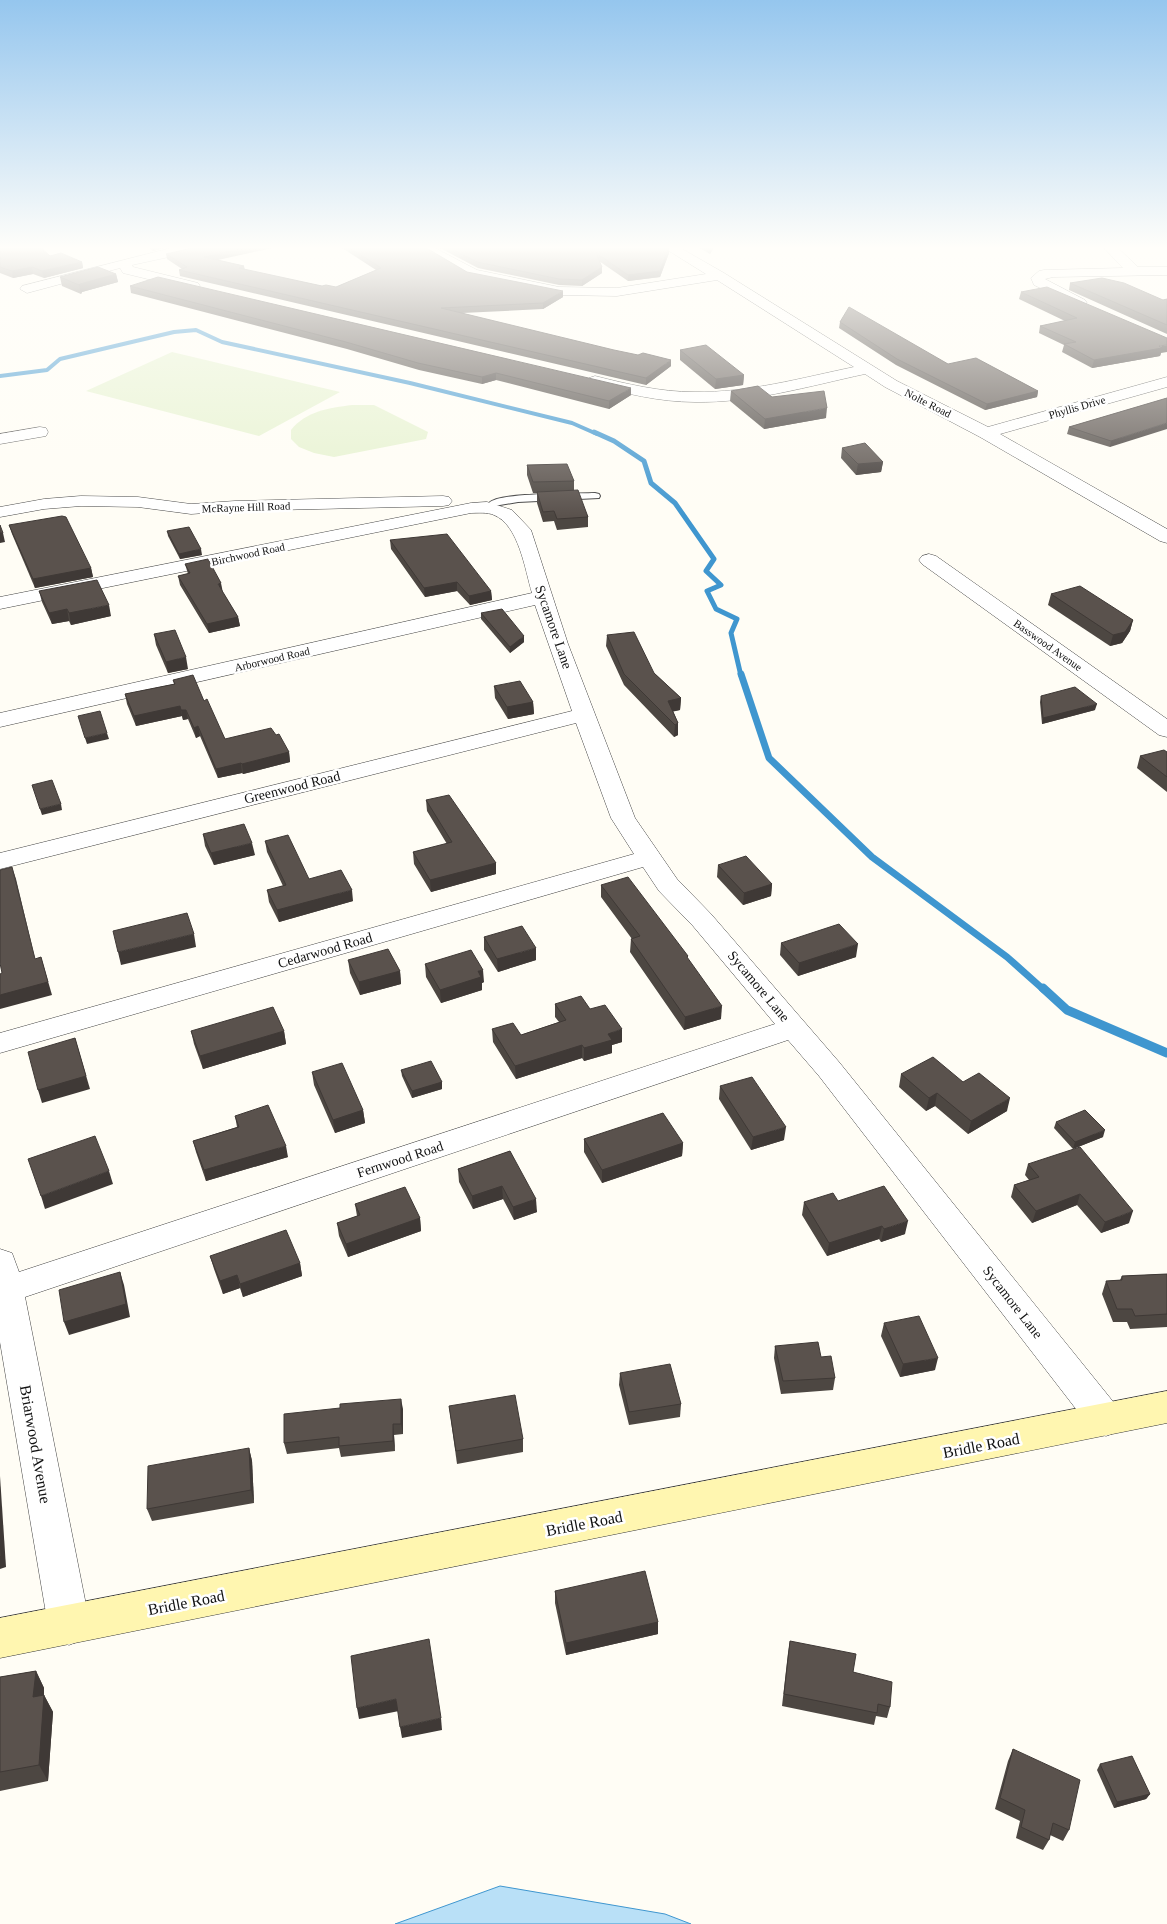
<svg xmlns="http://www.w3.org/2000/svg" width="1167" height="1924" font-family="'Times New Roman',serif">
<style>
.pitch{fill:#e6f2cf}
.water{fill:#b9e0f7;stroke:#3f96cf}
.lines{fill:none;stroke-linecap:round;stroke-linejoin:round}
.stream-far3{stroke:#3f96cf;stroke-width:4}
.stream-far2{stroke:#3f96cf;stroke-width:5}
.stream-far1{stroke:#3f96cf;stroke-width:7}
.stream{stroke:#3f96cf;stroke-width:9}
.lane-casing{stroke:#444;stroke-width:2}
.street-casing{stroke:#444;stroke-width:1}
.secondary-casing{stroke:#333;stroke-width:1}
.lane{fill:#fff;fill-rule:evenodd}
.street{fill:#fff;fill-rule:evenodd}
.secondary{fill:#fff6b0;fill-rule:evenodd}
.wall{fill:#4d4742}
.shaded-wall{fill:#3f3936}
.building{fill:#5a524d;stroke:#3f3936}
.labels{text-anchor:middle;stroke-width:5;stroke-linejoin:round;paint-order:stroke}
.far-street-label{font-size:11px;fill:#111;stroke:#fff}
.street-label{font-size:14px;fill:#111;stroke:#fff}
.near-street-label{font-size:16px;fill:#111;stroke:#fff}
</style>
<rect width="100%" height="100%" fill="#fffdf5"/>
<g class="pitch">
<polygon points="172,352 340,392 259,436 86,391"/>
<path d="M352,405H374L428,432L426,439L334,457L314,453L299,447L291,439V430C306,411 329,408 352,405Z"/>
</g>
<polygon class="water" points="500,1886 665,1914 691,1924 395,1924"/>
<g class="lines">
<polyline class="stream-far3" points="0,376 47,370 60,359 174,332 196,330 222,342 410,383 572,423 597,434"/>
<polyline class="stream-far2" points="594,432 614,441 644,461 651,483 675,503 714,559 706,571 721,585 707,591 716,609 737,619 731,633 741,676"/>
<polyline class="stream-far1" points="741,674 769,758 872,857 1007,957 1044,990"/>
<polyline class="stream" points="1043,988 1067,1010 1167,1053"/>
<defs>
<path id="lane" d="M595,493L599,494L600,496L599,498L518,502L494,506L489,503C500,492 576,494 595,493Z"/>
<g id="street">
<polygon points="179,246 207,246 201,250 132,265 133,267 198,283 200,286 198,289 193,290 123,273 120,268 27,293 20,289 22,286"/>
<path d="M415,246H431L477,270L559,287L617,288L706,274L661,246H677L724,273L897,381L988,427L1167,377V387L1000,434L1167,529V543L1160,541L980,437L885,387L865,374C809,386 752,403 695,402C659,402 624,393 589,384L587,381L589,378L595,376C627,384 660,392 694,392C748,393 801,378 854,367L717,280L617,296L559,295L468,276Z"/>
<polygon points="1102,246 1116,246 1138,267 1167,267 1167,275 1053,277 1045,279 1085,300 1087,303 1080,307 1034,285 1031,278 1039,271 1044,270 1123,268"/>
<polygon points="40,427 46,428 48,432 46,436 0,444 0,434"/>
<polygon points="81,496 138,497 191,504 235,501 443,496 449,497 452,501 449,505 443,506 235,511 191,514 138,507 81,506 44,509 0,517 0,507 44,499"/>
<path d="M487,502L512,510L531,530L568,644L635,818L677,879L711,914L839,1062L1119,1409L1124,1420L1119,1431L1106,1436L1093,1431L819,1076L788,1040L25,1297L90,1625L84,1639L69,1645L54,1639L48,1625L0,1342V1249L12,1253L19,1272L775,1024L693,926L659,891L643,867L0,1053V1033L634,854L611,818L576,723L0,869V853L572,711L535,605L0,727V713L532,593C525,570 519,525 494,515C487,512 479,513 471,513L0,609V597L471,503Z"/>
<polygon points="929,554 936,556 1167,719 1167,737 1159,735 922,564 919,560 922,556"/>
</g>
<polygon id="secondary" points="1167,1391 1167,1423 0,1658 0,1618"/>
</defs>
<use href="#lane" class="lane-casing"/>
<use href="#street" class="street-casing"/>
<use href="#secondary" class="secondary-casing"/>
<use href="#lane" class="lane"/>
<use href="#street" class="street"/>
<use href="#secondary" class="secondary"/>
</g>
<g class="wall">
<polygon points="0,246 50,256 82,262 83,268 44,278 33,274 13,278 0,273"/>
<polygon points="147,246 170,246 153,251"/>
<polygon points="200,246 281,246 218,260 244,266 245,270 322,286 336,287 376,270 339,246 423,246 467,272 563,297 543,309 462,313 671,366 646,385 180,276 179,270 182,269 167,259 166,254"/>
<polygon points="436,246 667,246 669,247 669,253 660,277 628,281 599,261 602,267 602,273 582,286 559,285 478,268"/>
<polygon points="696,246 715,246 710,254"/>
<polygon points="116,274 118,282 82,292 81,294 62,286 60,277"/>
<polygon points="1070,283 1163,300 1167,299 1167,334 1069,290"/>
<polygon points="130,286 631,395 609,409 496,380 482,384 419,370 347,349 131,293"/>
<polygon points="1021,292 1161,353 1160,356 1092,368 1062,352 1064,345 1039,333 1040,326 1065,321 1019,299"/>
<polygon points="840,322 948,364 1038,391 1037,397 985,410 896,365 839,328"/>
<polygon points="680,350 744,375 743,385 715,389 680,360"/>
<polygon points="731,391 826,418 764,429 730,401"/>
<polygon points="1167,398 1110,447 1067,434 1069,427"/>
<polygon points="842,448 883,462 881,472 856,475 841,458"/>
<polygon points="527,465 574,481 574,491 588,517 588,527 557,530 554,521 543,522 537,503 537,493 533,493 527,475"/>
<polygon points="9,525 91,568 93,577 35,588 12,534"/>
<polygon points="167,531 202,555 180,559 168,536"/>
<polygon points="390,540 491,591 492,600 470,605 457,591 425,597 391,549"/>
<polygon points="185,564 223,593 238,617 240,626 209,633 180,585 178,576 188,574"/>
<polygon points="39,591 111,616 71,625 69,621 52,624 42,602"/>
<polygon points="1051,594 1133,620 1130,631 1122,643 1110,646 1048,605"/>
<polygon points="481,613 524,642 510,653 481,619"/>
<polygon points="154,634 188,669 168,673 156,645"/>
<polygon points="607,635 654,673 681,698 680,710 673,711 678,723 678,735 674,737 624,685 606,646"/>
<polygon points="173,680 204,701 225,739 289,752 290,762 243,774 242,773 218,778 200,736 196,738 188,719 183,720 182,716 136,726 127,704 125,694 174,684"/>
<polygon points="494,686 533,702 534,714 508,719 495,698"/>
<polygon points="1041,696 1095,710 1042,724 1040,702"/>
<polygon points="1167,752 1167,792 1137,768 1140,756"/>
<polygon points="426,800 496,863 496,874 431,892 414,864 413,852 447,844 427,811"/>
<polygon points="203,834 255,855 214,865 205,846"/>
<polygon points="265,841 309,879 353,901 279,922 269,902 267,890 283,886 267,852"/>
<polygon points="718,865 772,884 771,896 743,905 717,877"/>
<polygon points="601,885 721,1019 684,1030 630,952 631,939 632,939 601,897"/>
<polygon points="484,937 536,960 498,972 484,950"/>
<polygon points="781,943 856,957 798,976 780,955"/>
<polygon points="348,960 400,971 401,984 360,995 350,973"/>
<polygon points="425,964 484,982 482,983 482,990 441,1003 426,977"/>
<polygon points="555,1004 590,1009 622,1042 612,1045 612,1053 584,1061 582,1058 516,1079 493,1042 492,1029 521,1035 559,1022 555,1017"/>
<polygon points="191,1031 284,1031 286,1044 203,1069 194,1044"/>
<polygon points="401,1070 442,1082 442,1089 412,1098 402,1076"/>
<polygon points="312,1072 363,1110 365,1123 335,1133 314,1085"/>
<polygon points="901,1074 963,1082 1007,1111 968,1134 935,1106 926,1111 899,1087"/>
<polygon points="720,1086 784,1140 751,1150 719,1099"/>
<polygon points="235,1116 288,1157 206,1181 196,1152 193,1141 237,1127"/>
<polygon points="1056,1122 1103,1137 1073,1149 1054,1128"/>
<polygon points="584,1139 683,1143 682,1156 602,1183 584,1152"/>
<polygon points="510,1151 537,1212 514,1220 503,1199 473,1209 459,1182 458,1169"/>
<polygon points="1028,1164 1129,1223 1101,1233 1077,1205 1032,1223 1011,1197 1014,1185 1029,1180 1025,1175"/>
<polygon points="838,1201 905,1234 881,1242 879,1239 827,1256 802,1215 804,1202"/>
<polygon points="355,1204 420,1218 421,1231 348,1257 339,1236 337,1223 357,1216"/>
<polygon points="210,1256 300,1263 302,1276 243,1297 240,1288 223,1294 214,1269"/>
<polygon points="1167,1274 1167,1327 1130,1329 1127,1322 1113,1322 1102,1294 1106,1281 1120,1280 1122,1276"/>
<polygon points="884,1323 935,1370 900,1377 881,1336"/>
<polygon points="775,1346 821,1357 835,1378 833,1390 781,1394 774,1358"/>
<polygon points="620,1373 681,1404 680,1417 629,1425 619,1385"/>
<polygon points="449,1406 523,1439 523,1452 457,1464"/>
<polygon points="340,1408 403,1409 403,1434 394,1435 395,1451 341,1457 339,1448 287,1454 284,1443"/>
<polygon points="249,1448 252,1461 254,1503 152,1521 147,1509"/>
<polygon points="555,1591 658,1622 658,1634 566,1655 555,1603"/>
<polygon points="790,1641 853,1672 890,1707 887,1718 876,1716 874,1725 782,1706 788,1653"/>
<polygon points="36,1671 44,1688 44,1695 53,1712 48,1781 0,1791 0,1677"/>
<polygon points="1013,1749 1069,1830 1063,1841 1050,1835 1049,1840 1043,1850 1016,1838 1020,1821 995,1809 1008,1761"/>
<polygon points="1100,1764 1150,1794 1146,1799 1114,1808 1097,1770"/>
</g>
<g class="shaded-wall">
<polygon points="153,246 170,246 153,251"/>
<polygon points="253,246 281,246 205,262 204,257"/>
<polygon points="711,246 715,246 710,254 710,248"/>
<polygon points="669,247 669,253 660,277 628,281 628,275"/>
<polygon points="82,262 83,268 44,278 42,271"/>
<polygon points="32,267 33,274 13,278 12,271"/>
<polygon points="602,267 602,273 582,286 582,280"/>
<polygon points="116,274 118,282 82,292 81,294 79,285 80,284"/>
<polygon points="563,291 563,297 543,309 543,303"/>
<polygon points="1167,345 1167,352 1161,353 1160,356 1092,368 1094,360"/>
<polygon points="671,360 671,366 646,385 646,378"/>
<polygon points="496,373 496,380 482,384 482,377"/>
<polygon points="744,375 743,385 715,389 716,379"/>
<polygon points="631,388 631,395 609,409 609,401"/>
<polygon points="1038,391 1037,397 985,410 987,404"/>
<polygon points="827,408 826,418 764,429 765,419"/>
<polygon points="1167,423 1167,429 1110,447 1111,441"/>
<polygon points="883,462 881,472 856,475 858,464"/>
<polygon points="0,533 3,533 5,542 0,543"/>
<polygon points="201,549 202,555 180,559 179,554"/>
<polygon points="91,568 93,577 35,588 33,579"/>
<polygon points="457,582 457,591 425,597 424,588"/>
<polygon points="221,583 223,593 218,584"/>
<polygon points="491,591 492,600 470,605 469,596"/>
<polygon points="109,605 111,616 71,625 69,613"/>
<polygon points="67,609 69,621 52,624 49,613"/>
<polygon points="238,617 240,626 209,633 207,624"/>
<polygon points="1133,620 1130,631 1122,643 1110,646 1113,635"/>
<polygon points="524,636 524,642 510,653 510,647"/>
<polygon points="186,657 188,669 168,673 166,662"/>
<polygon points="681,698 680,710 667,713 668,701"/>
<polygon points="533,702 534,714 508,719 507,707"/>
<polygon points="1097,704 1095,710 1042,724 1043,718"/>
<polygon points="180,706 182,716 136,726 134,716"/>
<polygon points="181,710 186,710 188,719 183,720"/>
<polygon points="678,723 678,735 674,737 675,725"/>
<polygon points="198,726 200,736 196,738 194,728"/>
<polygon points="107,733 109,739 87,744 85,738"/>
<polygon points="289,752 290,762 243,774 242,764"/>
<polygon points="241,763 242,773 218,778 216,769"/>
<polygon points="61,804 62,810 42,815 40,809"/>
<polygon points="252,843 255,855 214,865 211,853"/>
<polygon points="496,863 496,874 431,892 430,880"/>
<polygon points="12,867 16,879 38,971"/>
<polygon points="772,884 771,896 743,905 744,893"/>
<polygon points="352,890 353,901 279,922 277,910"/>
<polygon points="194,934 196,947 121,965 118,952"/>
<polygon points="858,944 856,957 798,976 799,963"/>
<polygon points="536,948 536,960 498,972 497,959"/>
<polygon points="41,957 52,995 0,1009 0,995"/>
<polygon points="483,970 484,982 482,983 482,990 441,1003 440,990 478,971"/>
<polygon points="400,971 401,984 360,995 359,982"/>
<polygon points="722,1006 721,1019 684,1030 685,1017"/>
<polygon points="622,1029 622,1042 612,1045 612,1053 584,1061 584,1048 608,1034"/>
<polygon points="284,1031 286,1044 203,1069 200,1056"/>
<polygon points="75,1038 90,1089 42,1103 38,1090"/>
<polygon points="582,1045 582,1058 516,1079 515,1066"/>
<polygon points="442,1082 442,1089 412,1098 412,1091"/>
<polygon points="937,1093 935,1106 926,1111 929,1098"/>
<polygon points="1010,1098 1007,1111 968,1134 971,1121"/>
<polygon points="363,1110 365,1123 335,1133 333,1120"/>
<polygon points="786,1127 784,1140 751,1150 753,1137"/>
<polygon points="1105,1130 1103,1137 1073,1149 1075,1142"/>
<polygon points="683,1143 682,1156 602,1183 602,1170"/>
<polygon points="286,1146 288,1157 206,1181 204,1170"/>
<polygon points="109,1171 113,1184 45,1209 41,1196"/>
<polygon points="502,1186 503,1199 473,1209 472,1196"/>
<polygon points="1080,1194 1077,1205 1032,1223 1036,1211"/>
<polygon points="536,1199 537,1212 514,1220 513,1207"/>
<polygon points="1133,1211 1129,1223 1101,1233 1105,1222"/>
<polygon points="420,1218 421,1231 348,1257 346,1244"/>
<polygon points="908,1221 905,1234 881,1242 884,1229"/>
<polygon points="882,1226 879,1239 827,1256 829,1243"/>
<polygon points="300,1263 302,1276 243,1297 240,1284"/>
<polygon points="120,1272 124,1285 130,1317 69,1335 64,1322"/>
<polygon points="237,1275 240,1288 223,1294 220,1281"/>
<polygon points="938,1358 935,1370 900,1377 903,1364"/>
<polygon points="401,1399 403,1409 403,1434 401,1424"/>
<polygon points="393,1424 394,1435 395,1451 393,1441"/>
<polygon points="249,1448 252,1461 254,1503 251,1490"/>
<polygon points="0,1476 6,1567 0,1569"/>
<polygon points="658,1622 658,1634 566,1655 566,1643"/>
<polygon points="36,1671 44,1688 44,1695 53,1712 48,1781 39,1765 33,1697"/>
<polygon points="396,1699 399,1711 359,1719 357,1708"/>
<polygon points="441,1718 442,1730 402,1738 400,1727"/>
<polygon points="1150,1794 1146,1799 1114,1808 1117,1802"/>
</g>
<g class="building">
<polygon points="0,246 39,246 50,256 61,253 82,262 42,271 32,267 12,271 0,267"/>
<polygon points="200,246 253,246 204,257 244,266 239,268 322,286 326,285 336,287 381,268 347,246 423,246 467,272 563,291 543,303 441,308 614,350 638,355 643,353 671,360 646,378 179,270 187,267 166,254"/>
<polygon points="446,246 667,246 669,247 660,271 628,275 596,253 602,267 582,280 559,279 477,262"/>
<polygon points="98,267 116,274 80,284 79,285 60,277"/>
<polygon points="158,277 631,388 609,401 496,373 482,377 418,363 346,342 130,286"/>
<polygon points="1102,278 1124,283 1163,300 1167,299 1167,325 1070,283"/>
<polygon points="1047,287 1167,338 1167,345 1159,346 1162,348 1094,360 1064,344 1076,342 1040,326 1077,318 1021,292"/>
<polygon points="849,307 948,364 976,358 1038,391 987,404 897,359 840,322"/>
<polygon points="706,345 744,375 716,379 680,350"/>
<polygon points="758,386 772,397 824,391 827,408 765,419 731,391"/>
<polygon points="1167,398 1167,423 1111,441 1069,427"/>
<polygon points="865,443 883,462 858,464 842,448"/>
<polygon points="567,464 574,481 533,482 527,465"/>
<polygon points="578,490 588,517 557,519 554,511 543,512 537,492"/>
<polygon points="62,516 66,517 91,568 33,579 9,525"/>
<polygon points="0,525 3,533 0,533"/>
<polygon points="189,527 201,549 179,554 167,531"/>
<polygon points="447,534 491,591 469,596 457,582 424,588 390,540"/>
<polygon points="208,559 221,583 218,584 238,617 207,624 178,576 190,573 185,564"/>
<polygon points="97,580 109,605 69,613 67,609 49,613 39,591"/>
<polygon points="1080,586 1133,620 1125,632 1113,635 1051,594"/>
<polygon points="502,609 524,636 510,647 481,613"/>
<polygon points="175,630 186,657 166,662 154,634"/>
<polygon points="634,632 654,673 681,698 668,701 678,723 675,725 624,674 607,635"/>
<polygon points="193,675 204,701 207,699 225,739 271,728 276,735 279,734 289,752 242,764 241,763 216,769 198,726 194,728 186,710 181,710 180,706 134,716 125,694 175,684 173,680"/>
<polygon points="520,681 533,702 507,707 494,686"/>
<polygon points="1075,687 1097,704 1043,718 1041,696"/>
<polygon points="100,711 107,733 85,738 78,716"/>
<polygon points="1164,750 1167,752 1167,777 1140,756"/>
<polygon points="52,780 61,804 40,809 32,785"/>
<polygon points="449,795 496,863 430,880 413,852 452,842 426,800"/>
<polygon points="244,824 252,843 211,853 203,834"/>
<polygon points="288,835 309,879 341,870 352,890 277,910 267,890 286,885 265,841"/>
<polygon points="746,856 772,884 744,893 718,865"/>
<polygon points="12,867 35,959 41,957 48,982 0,995 0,974 2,973 0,963 0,870"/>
<polygon points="628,877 688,956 687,957 722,1006 685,1017 631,939 640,936 601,885"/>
<polygon points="187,913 194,934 118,952 113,931"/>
<polygon points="839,924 858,944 799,963 781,943"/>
<polygon points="522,926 536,948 497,959 484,937"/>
<polygon points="388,949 400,971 359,982 348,960"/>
<polygon points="471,950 483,970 478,971 481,977 440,990 425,964"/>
<polygon points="581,996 590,1009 605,1005 622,1029 608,1034 612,1040 584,1048 582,1045 515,1066 492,1029 513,1023 521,1035 566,1020 555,1004"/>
<polygon points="273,1007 284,1031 200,1056 191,1031"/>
<polygon points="75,1038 86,1076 38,1090 28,1052"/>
<polygon points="933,1057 963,1082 979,1073 1010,1098 971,1121 937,1093 929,1098 901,1074"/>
<polygon points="431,1061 442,1082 412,1091 401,1070"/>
<polygon points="342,1063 363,1110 333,1120 312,1072"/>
<polygon points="752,1077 786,1127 753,1137 720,1086"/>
<polygon points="268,1105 286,1146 204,1170 193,1141 239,1127 235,1116"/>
<polygon points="1085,1110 1105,1130 1075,1142 1056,1122"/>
<polygon points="663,1113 683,1143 602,1170 584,1139"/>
<polygon points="95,1136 109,1171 41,1196 28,1159"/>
<polygon points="1080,1147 1133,1211 1105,1222 1080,1194 1036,1211 1014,1185 1039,1177 1028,1164"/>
<polygon points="510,1151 536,1199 513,1207 502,1186 472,1196 458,1169"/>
<polygon points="884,1186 908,1221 884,1229 882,1226 829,1243 804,1202 833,1193 838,1201"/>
<polygon points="405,1187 420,1218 346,1244 337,1223 360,1215 355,1204"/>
<polygon points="286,1230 300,1263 240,1284 237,1275 220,1281 210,1256"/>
<polygon points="120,1272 126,1304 64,1322 59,1290"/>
<polygon points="1167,1274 1167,1314 1135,1316 1132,1309 1117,1309 1106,1281 1122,1280 1122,1276"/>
<polygon points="919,1316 938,1358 903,1364 884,1323"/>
<polygon points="818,1342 821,1357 831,1356 835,1378 783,1381 775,1346"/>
<polygon points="670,1364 681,1404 629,1412 620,1373"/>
<polygon points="515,1395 523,1439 456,1451 449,1406"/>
<polygon points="401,1399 401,1424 393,1424 393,1441 339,1446 339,1437 284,1443 284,1414 340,1408 340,1404"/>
<polygon points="249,1448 251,1490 147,1509 148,1466"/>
<polygon points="0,1537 1,1556 0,1557"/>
<polygon points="645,1571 658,1622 566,1643 555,1591"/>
<polygon points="429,1639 441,1718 400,1727 396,1699 357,1708 351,1656"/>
<polygon points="790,1641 856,1654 853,1672 892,1682 890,1707 878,1704 877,1713 784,1694"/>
<polygon points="36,1671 33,1697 44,1695 39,1765 0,1772 0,1677"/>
<polygon points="1013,1749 1080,1780 1069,1830 1053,1823 1049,1840 1021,1827 1025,1810 1000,1798"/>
<polygon points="1132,1756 1150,1794 1117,1802 1100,1764"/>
</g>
<linearGradient id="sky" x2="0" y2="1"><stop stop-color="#95c6ee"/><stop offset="0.48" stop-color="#fffefa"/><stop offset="1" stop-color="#fffefa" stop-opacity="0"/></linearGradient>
<rect width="1167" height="516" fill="url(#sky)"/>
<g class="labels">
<g class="far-street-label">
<text transform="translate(928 403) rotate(27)" y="4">Nolte Road</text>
<text transform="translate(1077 407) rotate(-16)" y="4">Phyllis Drive</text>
<text transform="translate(246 507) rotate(-2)" y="4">McRayne Hill Road</text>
<text transform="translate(248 554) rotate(-12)" y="4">Birchwood Road</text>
<text transform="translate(1048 645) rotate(35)" y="4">Basswood Avenue</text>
<text transform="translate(272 659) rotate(-13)" y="4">Arborwood Road</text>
</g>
<g class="street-label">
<text transform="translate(554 627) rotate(71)" y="5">Sycamore Lane</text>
<text transform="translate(292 787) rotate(-14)" y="5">Greenwood Road</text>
<text transform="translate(325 950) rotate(-16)" y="5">Cedarwood Road</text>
<text transform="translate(759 986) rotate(50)" y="5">Sycamore Lane</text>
<text transform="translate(400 1159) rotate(-18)" y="5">Fernwood Road</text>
<text transform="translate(1013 1302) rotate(52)" y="5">Sycamore Lane</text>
</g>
<g class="near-street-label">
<text transform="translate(36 1444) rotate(80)" y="6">Briarwood Avenue</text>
<text transform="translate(981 1445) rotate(-11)" y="6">Bridle Road</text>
<text transform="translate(584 1523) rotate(-11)" y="6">Bridle Road</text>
<text transform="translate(186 1602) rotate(-11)" y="6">Bridle Road</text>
</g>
</g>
</svg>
